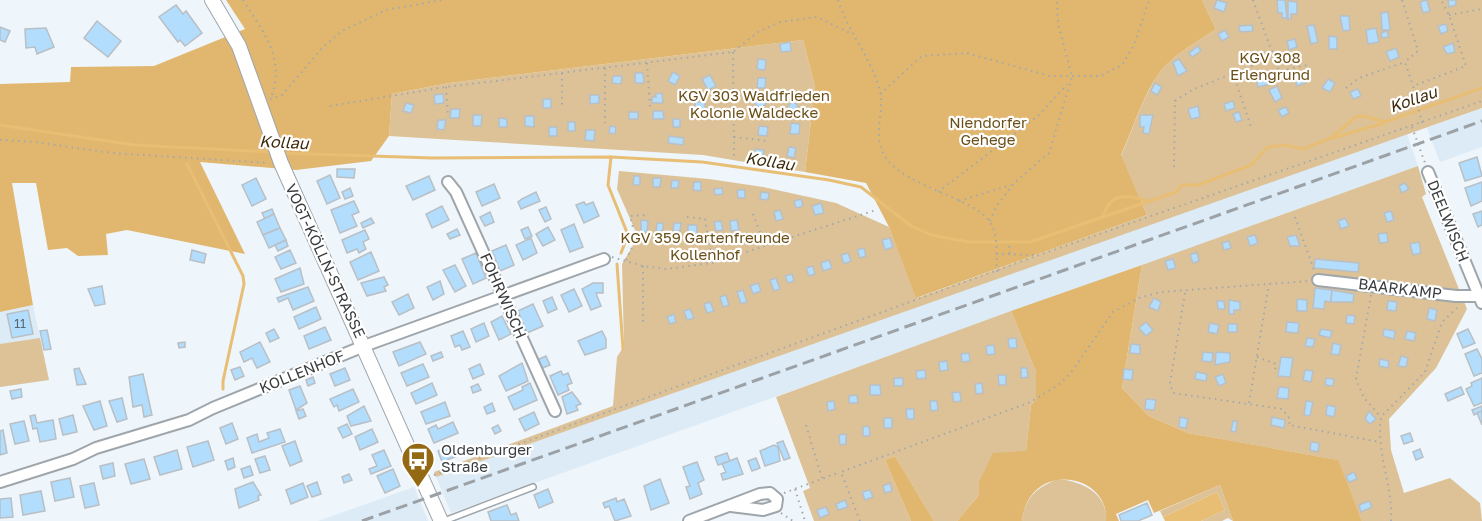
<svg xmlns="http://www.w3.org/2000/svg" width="1482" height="521" font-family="'Golos Text',sans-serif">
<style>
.built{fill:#dcebf6}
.green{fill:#ddc297}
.forest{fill:#e1b76f}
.water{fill:#e8be75}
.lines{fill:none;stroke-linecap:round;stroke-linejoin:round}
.stream{stroke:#e8be75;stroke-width:3}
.building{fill:#b3ddfc;stroke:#b8bfc5;stroke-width:1.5}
.service-casing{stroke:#9fa6ab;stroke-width:8}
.minor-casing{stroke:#9fa6ab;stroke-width:14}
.tertiary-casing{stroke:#9fa6ab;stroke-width:16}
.path{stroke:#a3a8ad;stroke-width:2;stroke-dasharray:1.5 4.5;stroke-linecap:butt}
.service{stroke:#fff;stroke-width:5}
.minor{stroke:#fff;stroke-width:10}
.tertiary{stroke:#fff;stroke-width:14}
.rail{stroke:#9ca1a6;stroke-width:3;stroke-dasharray:12 6;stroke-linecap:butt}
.labels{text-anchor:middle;stroke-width:4.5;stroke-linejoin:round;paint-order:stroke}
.number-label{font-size:12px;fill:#58656e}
.park-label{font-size:15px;fill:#6b4f18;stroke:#fff}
.street-label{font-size:15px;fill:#3a3d3f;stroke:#fff}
.poi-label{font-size:15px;fill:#3a3d3f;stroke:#fff;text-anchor:start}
.water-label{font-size:16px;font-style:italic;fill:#3d2c0b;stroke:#fff}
</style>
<rect width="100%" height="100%" fill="#eef5fb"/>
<g class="built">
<polygon points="1482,108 1482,147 1440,162 1427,128"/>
<polygon points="1407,134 1418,166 451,513 436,477"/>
<polygon points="33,305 49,380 0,387 0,312"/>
<polygon points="414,487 428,521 318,521"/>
</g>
<g class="green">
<path d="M1202,0H1482V108L436,477L434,472L613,406L617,357L624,346L622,264L638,237L617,189L619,171L709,179L763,187L836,203L889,227L917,298L1147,215L1121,156C1132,132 1143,96 1158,75C1172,55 1196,43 1216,29Z"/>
<polygon points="803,40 815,86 805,172 703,155 389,136 392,94 449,83"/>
<polygon points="1418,166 1426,194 1422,197 1467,309 1436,368 1389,419 1391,450 1404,493 1450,478 1480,503 1482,521 1362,521 1337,460 1188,433 1149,416 1122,388 1142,265"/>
<polygon points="1011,311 1036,372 1036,400 1031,405 1026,451 979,482 979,495 957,521 934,521 895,456 885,460 911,521 814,521 803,491 810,488 776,397"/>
<polygon points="40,338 49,380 0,387 0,344"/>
<path d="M1058,479C1081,481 1108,493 1106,521H1022C1025,497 1036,488 1058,479Z"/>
<polygon points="1220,485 1233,521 1228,518 1222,521 1201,521 1225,510 1217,492 1163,517 1160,511"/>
</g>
<g class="forest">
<path d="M226,0H1202L1216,29C1196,43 1172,55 1158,75C1143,95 1132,132 1121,155L1147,215L916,298L889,227L866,183L805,172L815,86L803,40L449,83L392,94L389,136L371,161L296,170L200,162L245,254L127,230L106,234L108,255L78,256L67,248L48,250L36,183H12L33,305L0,312V84L70,82L71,67L154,66L245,29Z"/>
<path d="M1142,265L1122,388L1149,416L1188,433L1338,460L1362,521H1233L1220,485L1154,513L1148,500L1116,514L1119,521H1106C1110,473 1029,459 1022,521H957L979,495V482L993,453L1026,451L1031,405L1036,400V372L1011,311Z"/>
<polygon points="895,456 934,521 911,521 885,460"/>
</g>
<polygon class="water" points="1217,492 1225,510 1201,521 1165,521 1163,517"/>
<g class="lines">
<g class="stream">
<polyline points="0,125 135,145 272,152"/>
<polyline points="1333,138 1384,123"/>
<polyline points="281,153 432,158 611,157 702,162 829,180 861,187 911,226 931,235 969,242 1030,242 1176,192 1182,185 1198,185 1251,165 1268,147 1285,145 1303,149 1331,138 1356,117 1363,116 1385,122 1482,88"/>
<polyline points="611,157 608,185 628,235 621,253"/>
<polyline points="187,164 243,276 244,284 223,381 223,389"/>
<path d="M1102,217C1105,213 1106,208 1109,204C1119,192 1135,197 1147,201"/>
<polyline points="617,264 623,349"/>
</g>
</g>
<g class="building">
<polygon points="1217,0 1227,3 1224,12 1214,8"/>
<polygon points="1277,0 1285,0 1287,18 1282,18 1282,13 1278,13"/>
<polygon points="1427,0 1430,11 1423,13 1420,2"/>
<polygon points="1448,0 1456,0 1456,5 1449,7"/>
<polygon points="1288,1 1297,2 1297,14 1291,14 1291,19 1288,19"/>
<polygon points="176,5 183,14 186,11 202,33 185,46 180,40 178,42 159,17"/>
<polygon points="1388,12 1390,30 1382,30 1381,13"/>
<polygon points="1340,16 1349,16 1350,30 1343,31"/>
<polygon points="97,21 121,41 108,57 84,38"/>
<polygon points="1446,24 1448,31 1441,34 1438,26"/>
<polygon points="1252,25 1253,31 1240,32 1239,26"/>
<polygon points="1314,25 1318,42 1311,44 1307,26"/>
<polygon points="0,27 10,31 5,42 0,40"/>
<polygon points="46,28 54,47 37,54 35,47 26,48 25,29"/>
<polygon points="1376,28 1379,42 1368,44 1366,30"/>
<polygon points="1225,30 1229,37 1222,41 1218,34"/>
<polygon points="1387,31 1389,37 1382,38 1381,33"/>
<polygon points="1329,36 1337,37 1337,49 1329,49"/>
<polygon points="1295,39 1297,47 1289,50 1287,41"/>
<polygon points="790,42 791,51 781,52 780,44"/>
<polygon points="1453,43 1455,52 1447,54 1443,47"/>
<polygon points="1198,46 1201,51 1192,57 1189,53"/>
<polygon points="1396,48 1399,57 1390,61 1386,52"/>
<polygon points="758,59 766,60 765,70 757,69"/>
<polygon points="1179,59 1187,71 1178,76 1173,62"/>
<polygon points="673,72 680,76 675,85 668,81"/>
<polygon points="635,73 643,73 644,83 635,83"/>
<polygon points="1302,74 1305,83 1297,86 1294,77"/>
<polygon points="710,75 716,86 708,90 702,79"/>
<polygon points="1267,75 1271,84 1258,87 1256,79"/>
<polygon points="613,76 622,76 621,84 612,83"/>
<polygon points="758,78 766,78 765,88 757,88"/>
<polygon points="1328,79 1335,83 1330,92 1322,88"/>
<polygon points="1155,83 1162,87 1157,95 1151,91"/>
<polygon points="1277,86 1282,98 1275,102 1269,90"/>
<polygon points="1358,89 1361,96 1353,99 1350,92"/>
<polygon points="662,93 663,103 652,103 652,97 656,97 655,94"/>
<polygon points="443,94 444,103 435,104 434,95"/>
<polygon points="590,95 599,95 599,103 590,104"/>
<polygon points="760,98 766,104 760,109 754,103"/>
<rect x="543" y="99" width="8" height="9"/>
<polygon points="793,101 798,106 793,112 788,106"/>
<polygon points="1233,101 1235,108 1226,111 1224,104"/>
<polygon points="695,102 705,102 705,111 695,110"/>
<polygon points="406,103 414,105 411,113 403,111"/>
<polygon points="1198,106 1200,117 1191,119 1188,109"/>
<polygon points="1286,107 1289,113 1282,117 1278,110"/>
<polygon points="451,109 460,109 459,118 450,118"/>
<polygon points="653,111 663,111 664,119 653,119"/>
<rect x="629" y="112" width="9" height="7"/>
<polygon points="1239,112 1242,120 1236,122 1233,114"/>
<polygon points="473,115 482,115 481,126 473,126"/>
<polygon points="1140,115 1153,115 1149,134 1143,133 1144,127 1140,127"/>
<polygon points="525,116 534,116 534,127 525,126"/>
<polygon points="499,118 507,119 507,127 499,127"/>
<rect x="673" y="119" width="7" height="8"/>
<polygon points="438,120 446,120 444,130 437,129"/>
<rect x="568" y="122" width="7" height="9"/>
<polygon points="791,123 800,124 799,134 790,134"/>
<polygon points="610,126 616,127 615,134 609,133"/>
<polygon points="759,126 768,127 767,136 758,135"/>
<rect x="549" y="127" width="8" height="9"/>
<polygon points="586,130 595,130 594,141 585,140"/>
<polygon points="669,136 684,138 683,145 668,143"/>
<polygon points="789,147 796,148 794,158 787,156"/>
<polygon points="755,149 764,150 763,157 754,156"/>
<polygon points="1477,157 1482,176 1465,181 1459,163"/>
<polygon points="337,169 355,169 354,178 337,177"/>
<polygon points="330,175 340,198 327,204 317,181"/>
<polygon points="429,176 435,190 413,200 406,186"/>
<polygon points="634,176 640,176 640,185 633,185"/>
<polygon points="256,178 266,199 252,206 242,185"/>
<polygon points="653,178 661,178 660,187 653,187"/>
<polygon points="672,180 679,181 678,188 671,188"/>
<polygon points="694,182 701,182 701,191 693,190"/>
<polygon points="1482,182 1482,201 1471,206 1465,188"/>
<polygon points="1405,183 1409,189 1402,193 1399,186"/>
<polygon points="494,184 500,198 482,206 476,192"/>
<polygon points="350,188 353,196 345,199 342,192"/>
<polygon points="722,188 723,194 715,195 714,189"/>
<polygon points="737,190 745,190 745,198 738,198"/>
<polygon points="536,192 540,201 521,209 518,202 522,199"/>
<polygon points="761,192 769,193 768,200 760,199"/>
<polygon points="801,199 803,206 796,208 794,201"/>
<polygon points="354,201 359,212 352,215 357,226 340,233 331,210"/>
<polygon points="584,202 586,205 593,202 599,216 584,223 576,205"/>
<polygon points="821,203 824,213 815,215 812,206"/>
<polygon points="442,206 449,220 432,228 426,214"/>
<polygon points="546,207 551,219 545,222 539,210"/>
<polygon points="272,209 274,214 265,219 262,213"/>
<polygon points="780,210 783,219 776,221 774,212"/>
<polygon points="1391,211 1394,220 1387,222 1384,213"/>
<polygon points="1482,211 1482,225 1478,227 1473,214"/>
<polygon points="490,212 494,222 485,226 480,217"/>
<polygon points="274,214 280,228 263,235 257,222"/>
<polygon points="371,218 374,223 363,228 361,223"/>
<polygon points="1345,218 1349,226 1341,229 1338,221"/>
<polygon points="641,220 648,221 647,232 641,232"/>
<polygon points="737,220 739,230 731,231 730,221"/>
<polygon points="721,221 723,230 716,231 714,222"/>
<polygon points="657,223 663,223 663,231 656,231"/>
<polygon points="674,223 681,223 680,231 673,231"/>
<polygon points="574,224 583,247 570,252 561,230"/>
<rect x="688" y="225" width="9" height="9"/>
<polygon points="528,227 532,236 525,239 521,230"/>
<polygon points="548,227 555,240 543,246 536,234"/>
<polygon points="280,228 286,240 269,248 263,235"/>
<polygon points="457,229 460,235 450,239 447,234"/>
<polygon points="365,230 369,239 363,242 366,249 359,253 357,249 347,253 342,240"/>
<polygon points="1387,233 1388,242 1380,243 1378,234"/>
<polygon points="1255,235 1258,243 1250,246 1247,237"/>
<polygon points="1296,235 1300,246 1290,246 1287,237"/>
<polygon points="531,238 537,253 523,260 516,245"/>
<polygon points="890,238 893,247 885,250 882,240"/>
<polygon points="286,240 288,246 278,251 275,245"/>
<polygon points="1229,241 1231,248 1224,250 1222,243"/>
<polygon points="1419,242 1421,253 1413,255 1410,244"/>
<polygon points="506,245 514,265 500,271 492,251"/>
<polygon points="864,248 866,256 860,258 857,250"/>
<polygon points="192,250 206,254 204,263 190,260"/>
<polygon points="290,250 296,263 281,269 275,257"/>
<polygon points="371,252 379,271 358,280 350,262"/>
<polygon points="1197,252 1199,261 1193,263 1190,255"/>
<polygon points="476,253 486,278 473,284 462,259"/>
<polygon points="848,253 851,261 844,264 841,255"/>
<polygon points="1173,259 1176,268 1168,270 1165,261"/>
<polygon points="1315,259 1359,263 1358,272 1314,268"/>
<polygon points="829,260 832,268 823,271 821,263"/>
<polygon points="455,265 466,286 455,292 443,270"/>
<polygon points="813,266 815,274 809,276 806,268"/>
<polygon points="300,268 304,284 281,292 275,279"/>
<polygon points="792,274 794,281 788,283 785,276"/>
<polygon points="384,277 388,285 384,287 386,291 367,296 361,283"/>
<polygon points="776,278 780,289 774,291 770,280"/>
<polygon points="440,281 444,294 433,300 427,287"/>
<polygon points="593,283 603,283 603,293 596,293 601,306 591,310 582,289"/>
<polygon points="758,283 761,291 753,294 750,286"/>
<polygon points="102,286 105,304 95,306 88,289"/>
<polygon points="308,287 314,301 293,310 288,298 279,302 277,298"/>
<polygon points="1315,288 1332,290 1331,302 1325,301 1324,309 1313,308"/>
<polygon points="574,289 582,306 569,312 561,295"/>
<polygon points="743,290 747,302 741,304 737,292"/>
<polygon points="1332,290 1354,294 1353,302 1331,302"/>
<polygon points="408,294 414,308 399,315 392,302"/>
<polygon points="726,295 729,305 723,307 720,297"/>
<polygon points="552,297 557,309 548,313 543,301"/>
<polygon points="1154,298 1161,302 1158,311 1149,307"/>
<polygon points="1297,299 1307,300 1307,311 1297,311"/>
<polygon points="1229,300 1240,302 1240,310 1234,310 1234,314 1229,314"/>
<polygon points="1217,301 1224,301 1225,309 1218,309"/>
<polygon points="1388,301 1397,302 1396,311 1387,310"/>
<polygon points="710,302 714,311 707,313 704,304"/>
<polygon points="533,304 543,326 527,333 518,311"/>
<polygon points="316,307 321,319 299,329 294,317"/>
<polygon points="1429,308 1437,310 1435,321 1427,319"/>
<polygon points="690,309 694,318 687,320 684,311"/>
<polygon points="28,310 33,334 12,338 7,314"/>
<polygon points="674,314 676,322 670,324 667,317"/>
<polygon points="1347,315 1355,316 1354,324 1346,323"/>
<polygon points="502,316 511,334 499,340 491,322"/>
<polygon points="1146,322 1153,330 1146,336 1139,328"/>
<polygon points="1287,322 1299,323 1298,333 1286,332"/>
<polygon points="484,323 489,336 476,342 471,329"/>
<polygon points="1210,323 1219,325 1217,334 1208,332"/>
<rect x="1228" y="324" width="9" height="8"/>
<polygon points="325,327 331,340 309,349 304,336"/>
<polygon points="274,329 279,338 270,342 266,333"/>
<polygon points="1321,329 1332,331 1330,338 1319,335"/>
<polygon points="1384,329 1395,331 1394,339 1383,336"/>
<polygon points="1468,329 1475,343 1463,348 1457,334"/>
<polygon points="47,330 51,349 44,350 40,331"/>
<polygon points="463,331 470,347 462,350 460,345 455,347 451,336"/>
<polygon points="602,331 606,339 606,348 585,355 578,341"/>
<polygon points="1407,331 1416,333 1414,341 1405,339"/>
<polygon points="1016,338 1017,348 1009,348 1008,339"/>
<polygon points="1307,338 1315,339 1313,347 1305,346"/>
<polygon points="185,342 185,347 179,348 178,343"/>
<polygon points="260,342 270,362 257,368 252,358 244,362 240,352"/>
<polygon points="420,342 426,354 399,366 393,352"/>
<polygon points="1333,343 1341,345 1339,355 1331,354"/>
<polygon points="1131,344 1140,345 1140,354 1130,353"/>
<polygon points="994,345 995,354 987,355 986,346"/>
<polygon points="1477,349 1482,359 1482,373 1474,376 1465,354"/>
<polygon points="441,352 443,357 433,361 431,356"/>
<polygon points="1203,352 1213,353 1212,362 1202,361"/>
<polygon points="1216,352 1230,353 1230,362 1215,365"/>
<polygon points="969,353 970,361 962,362 961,354"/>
<polygon points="546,356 550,365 540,369 537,360"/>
<polygon points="1401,356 1408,358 1406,367 1398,366"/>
<polygon points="1281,357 1293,358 1290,377 1278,376"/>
<polygon points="1380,359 1389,361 1388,368 1379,366"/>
<polygon points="947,361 948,370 940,371 939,362"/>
<polygon points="522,363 528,381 506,391 499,376"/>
<polygon points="423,364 429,377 407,386 401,373"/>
<polygon points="480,364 484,374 473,379 469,369"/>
<polygon points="240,367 244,376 235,380 231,370"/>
<polygon points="79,368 86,384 77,385 74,369"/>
<polygon points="345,368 350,380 335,386 330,374"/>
<polygon points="1021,368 1027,368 1028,377 1021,378"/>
<polygon points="1124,369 1133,370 1132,380 1123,379"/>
<polygon points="925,370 926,378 917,379 916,371"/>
<polygon points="1305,370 1313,371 1311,382 1303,380"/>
<polygon points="561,371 563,375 568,373 572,383 567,385 569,390 558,395 550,376"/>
<polygon points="1196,372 1207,374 1206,381 1195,379"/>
<polygon points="143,374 152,415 144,417 142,405 133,407 129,377"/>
<polygon points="1223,374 1226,383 1219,386 1215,377"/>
<polygon points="998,375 1006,375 1006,385 999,385"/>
<polygon points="313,377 315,383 308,386 306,380"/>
<rect x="894" y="378" width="9" height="8"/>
<polygon points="1326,378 1334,379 1333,386 1325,385"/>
<polygon points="1482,378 1482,403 1474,406 1466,389 1472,386 1471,383"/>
<polygon points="432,383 437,395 416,404 411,393"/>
<polygon points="530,383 537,400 514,410 508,397 523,390 522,387"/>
<polygon points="982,383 983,393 976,394 975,384"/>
<polygon points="478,384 481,390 473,393 471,387"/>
<polygon points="870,385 880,385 881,395 870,395"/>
<polygon points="300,386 307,403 296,410 289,390"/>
<polygon points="1279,387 1289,388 1288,399 1277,398"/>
<polygon points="1461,387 1464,394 1448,401 1445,394"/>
<polygon points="21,389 22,397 12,399 10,391"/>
<polygon points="353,389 359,402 339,411 337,405 334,407 330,399"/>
<polygon points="572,392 581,404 576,406 578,410 567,414 562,397"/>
<polygon points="960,392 961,401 954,402 952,393"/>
<polygon points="857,395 858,403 849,403 849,396"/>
<polygon points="122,398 127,419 117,422 109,401"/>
<polygon points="1146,399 1156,400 1154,410 1145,409"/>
<polygon points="100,401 107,426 94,430 83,406"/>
<polygon points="834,401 835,409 828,411 827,402"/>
<polygon points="930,401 937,401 938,410 931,411"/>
<polygon points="1306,401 1313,402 1310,416 1304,415"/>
<polygon points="445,402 450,416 426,424 421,412"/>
<polygon points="492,403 495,411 487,414 484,407"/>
<polygon points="1327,405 1336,407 1334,417 1326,415"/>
<polygon points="364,406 371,421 351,426 347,416"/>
<polygon points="1482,406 1482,411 1474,415 1472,410"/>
<polygon points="303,409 306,416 299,419 296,411"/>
<polygon points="906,409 914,409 914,419 907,419"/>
<polygon points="1369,411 1376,419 1370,424 1365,419"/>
<polygon points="1482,411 1482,425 1477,413"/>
<polygon points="534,412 539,424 525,431 519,419"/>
<polygon points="35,415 37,423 53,420 56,439 40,442 37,428 33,429 30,416"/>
<polygon points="73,415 77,432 63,435 59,419"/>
<polygon points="1180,417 1188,419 1186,428 1179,427"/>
<polygon points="1272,417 1285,420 1284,428 1271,425"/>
<rect x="884" y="418" width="8" height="10"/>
<polygon points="24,421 29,441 15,444 10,424"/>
<polygon points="1233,421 1237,421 1236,432 1231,431"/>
<polygon points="453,422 458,433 434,443 428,429 436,425 438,429"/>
<polygon points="232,423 238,439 226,444 220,428"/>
<polygon points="347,424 352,434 343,438 338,428"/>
<polygon points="498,425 501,431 495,434 492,428"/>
<polygon points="869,426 870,436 863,436 863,427"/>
<polygon points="280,429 285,442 252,453 247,438 257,434 259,442 269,438 267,433"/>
<polygon points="372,429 378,442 360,450 355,437"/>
<polygon points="3,430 7,453 0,455 0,431"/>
<polygon points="1410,433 1413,441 1404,444 1401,436"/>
<polygon points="846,434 846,444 840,445 839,435"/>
<polygon points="208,441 214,460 193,467 187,447"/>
<polygon points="295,441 302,461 290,466 282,446"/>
<polygon points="783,441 790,458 784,460 777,443"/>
<polygon points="1311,442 1319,443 1318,452 1310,450"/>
<polygon points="452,445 457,456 442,462 438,451"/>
<polygon points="774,445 778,447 780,461 765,466 760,451"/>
<polygon points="1420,449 1423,457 1416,460 1413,452"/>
<polygon points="177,450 182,469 160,475 154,457"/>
<polygon points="384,450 391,466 371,474 369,469 377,466 372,455"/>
<polygon points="727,453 730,461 718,465 715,457"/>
<polygon points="265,456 270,470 260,473 255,459"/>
<polygon points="233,458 235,467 228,470 225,461"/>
<polygon points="737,458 743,474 723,480 721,474 726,472 722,464"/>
<polygon points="756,458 760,468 752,471 748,461"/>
<polygon points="144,459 150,479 131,484 125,464"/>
<polygon points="697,462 704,480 698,483 702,494 690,499 686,487 690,486 683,467"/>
<polygon points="113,463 115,476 103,479 100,466"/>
<polygon points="250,466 253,475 244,478 241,469"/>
<polygon points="393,469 400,486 385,493 377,476"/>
<polygon points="1354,472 1357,479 1349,482 1346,476"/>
<polygon points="349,474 352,480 344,483 342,477"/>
<polygon points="70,478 74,497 55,501 51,482"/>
<polygon points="660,479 669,503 651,510 644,486"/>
<polygon points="253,482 261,495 258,496 259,500 239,508 235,489"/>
<polygon points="317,482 321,494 312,497 307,486"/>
<polygon points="94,483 99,505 85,508 80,486"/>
<polygon points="303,483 308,497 291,504 286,490"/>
<polygon points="890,483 892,491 885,493 883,486"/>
<polygon points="548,489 553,502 539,508 534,495"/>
<polygon points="870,490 873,497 865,500 862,492"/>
<polygon points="41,491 45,511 23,515 20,495"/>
<polygon points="11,498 13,517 0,518 0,499"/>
<polygon points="616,498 617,502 624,499 631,516 615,521 609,506 605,508 603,503"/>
<polygon points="845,500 848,507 838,510 836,504"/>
<polygon points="1369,501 1372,507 1361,512 1359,505"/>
<polygon points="1147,503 1152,515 1138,521 1121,521 1119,515"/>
<polygon points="507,505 511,515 516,513 519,521 491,521 488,512"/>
<polygon points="826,507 829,514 820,518 817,510"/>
</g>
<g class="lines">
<defs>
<polyline id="service" points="444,521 533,487"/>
<g id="minor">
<polyline points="1428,172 1482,303"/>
<polyline points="448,182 456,192 555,411"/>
<polyline points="1318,280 1456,296 1482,296"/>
<polyline points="0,482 73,459 96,448 189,420 213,408 364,346 604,259"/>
<polyline points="689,521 760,494 770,493 777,499 776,506 763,510 731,506"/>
</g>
<polyline id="tertiary" points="212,0 239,46 281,163 441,521"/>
</defs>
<use href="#service" class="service-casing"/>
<use href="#minor" class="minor-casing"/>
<use href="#tertiary" class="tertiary-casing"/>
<g class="path">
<path d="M243,0C263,31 286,59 271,98"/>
<path d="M838,0C848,32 872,59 880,91C885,114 871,136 886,158C906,187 975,198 990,222C999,235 996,257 997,272"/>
<polyline points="1253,0 1279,71 1308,65"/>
<polyline points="1402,0 1418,51 1405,62 1413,86"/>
<polyline points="1449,15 1482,9"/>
<polyline points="733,52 734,157"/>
<polyline points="647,63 650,107"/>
<polyline points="605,68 605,123"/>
<polyline points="562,73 562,109"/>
<polyline points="1233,73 1252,130"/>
<polyline points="446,87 448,117"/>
<polyline points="1346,88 1359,78 1405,62"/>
<polyline points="880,94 922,56 967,53 1050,76 1100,76 1122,65 1134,45 1149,0"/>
<polyline points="270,99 282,95 323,47 342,31 386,10 442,0"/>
<polyline points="330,106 446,87 733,52 758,32 780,22 817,17 852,34"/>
<polyline points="1422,123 1413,86 1466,66 1449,15 1441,0"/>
<polyline points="1412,127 1425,163"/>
<polyline points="734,137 768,141"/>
<polyline points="0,140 35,142 112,153 269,163"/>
<polyline points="1174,167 1175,101 1192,90 1274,57"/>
<polyline points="938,192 1039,115 1067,84"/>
<polyline points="959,201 1011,185"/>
<polyline points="753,214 765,245"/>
<polyline points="687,217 705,219 712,263"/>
<polyline points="1295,217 1314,270"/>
<polyline points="990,221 996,207 1013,184 1049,153 1072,77 1058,23 1057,0"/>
<polyline points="1009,246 1010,255"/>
<polyline points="996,254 1038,255"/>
<polyline points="612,257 643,266 666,269 712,263 876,210"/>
<polyline points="626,260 636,239 630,216 647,215"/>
<polyline points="643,266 643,322"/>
<polyline points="1185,293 1170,383 1173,393 1282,409 1290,419 1289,425 1380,442"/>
<polyline points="1371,295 1356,379 1364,398 1381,417"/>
<polyline points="1257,357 1276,364 1275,374"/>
<polyline points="1249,403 1269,284"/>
<polyline points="806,425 822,478"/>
<polyline points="434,475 1039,255 1482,101"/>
<polyline points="795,489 805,521"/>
<polyline points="784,493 840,472"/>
<polyline points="781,513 793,521"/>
<polyline points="860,521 841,472 1031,402 1058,385 1070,374 1113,312 1139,298 1161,292 1308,281"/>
<path d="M1391,521C1393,486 1376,453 1381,417L1425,372L1442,322L1457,308"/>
</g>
<use href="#service" class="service"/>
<use href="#minor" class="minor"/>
<use href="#tertiary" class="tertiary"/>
<polyline class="rail" points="362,521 1482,121"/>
</g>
<defs>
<symbol id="bus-pin" viewBox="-11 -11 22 30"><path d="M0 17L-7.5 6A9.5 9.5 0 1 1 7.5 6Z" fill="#936a13" stroke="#fff"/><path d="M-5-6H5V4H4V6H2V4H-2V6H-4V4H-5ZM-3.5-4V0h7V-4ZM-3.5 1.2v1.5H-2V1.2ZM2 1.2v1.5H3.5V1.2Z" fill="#fff"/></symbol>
</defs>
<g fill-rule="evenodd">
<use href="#bus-pin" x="399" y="440" width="38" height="52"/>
</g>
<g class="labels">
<g class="number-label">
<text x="20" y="328">11</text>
</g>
<g class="park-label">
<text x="1270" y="63">KGV 308<tspan x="1270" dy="17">Erlengrund</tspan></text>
<text x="754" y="101">KGV 303 Waldfrieden<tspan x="754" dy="17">Kolonie Waldecke</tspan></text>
<text x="988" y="128">Niendorfer<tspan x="988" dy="17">Gehege</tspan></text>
<text x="705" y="243">KGV 359 Gartenfreunde<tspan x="705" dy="17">Kollenhof</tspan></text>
</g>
<g class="street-label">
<text transform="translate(1448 221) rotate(68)" y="5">DEELWISCH</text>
<text transform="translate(325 261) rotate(65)" y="5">VOGT-KÖLLN-STRASSE</text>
<text transform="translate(1400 289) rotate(7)" y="5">BAARKAMP</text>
<text transform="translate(503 296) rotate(66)" y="5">FOHRWISCH</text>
<text transform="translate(302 372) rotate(-22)" y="5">KOLLENHOF</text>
</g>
<g class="poi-label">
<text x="441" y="455">Oldenburger<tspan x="441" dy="17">Straße</tspan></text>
</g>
<g class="water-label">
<text transform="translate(1413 99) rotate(-19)" y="6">Kollau</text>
<text transform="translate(284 142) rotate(3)" y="6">Kollau</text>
<text transform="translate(770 161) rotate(9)" y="6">Kollau</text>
</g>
</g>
</svg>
